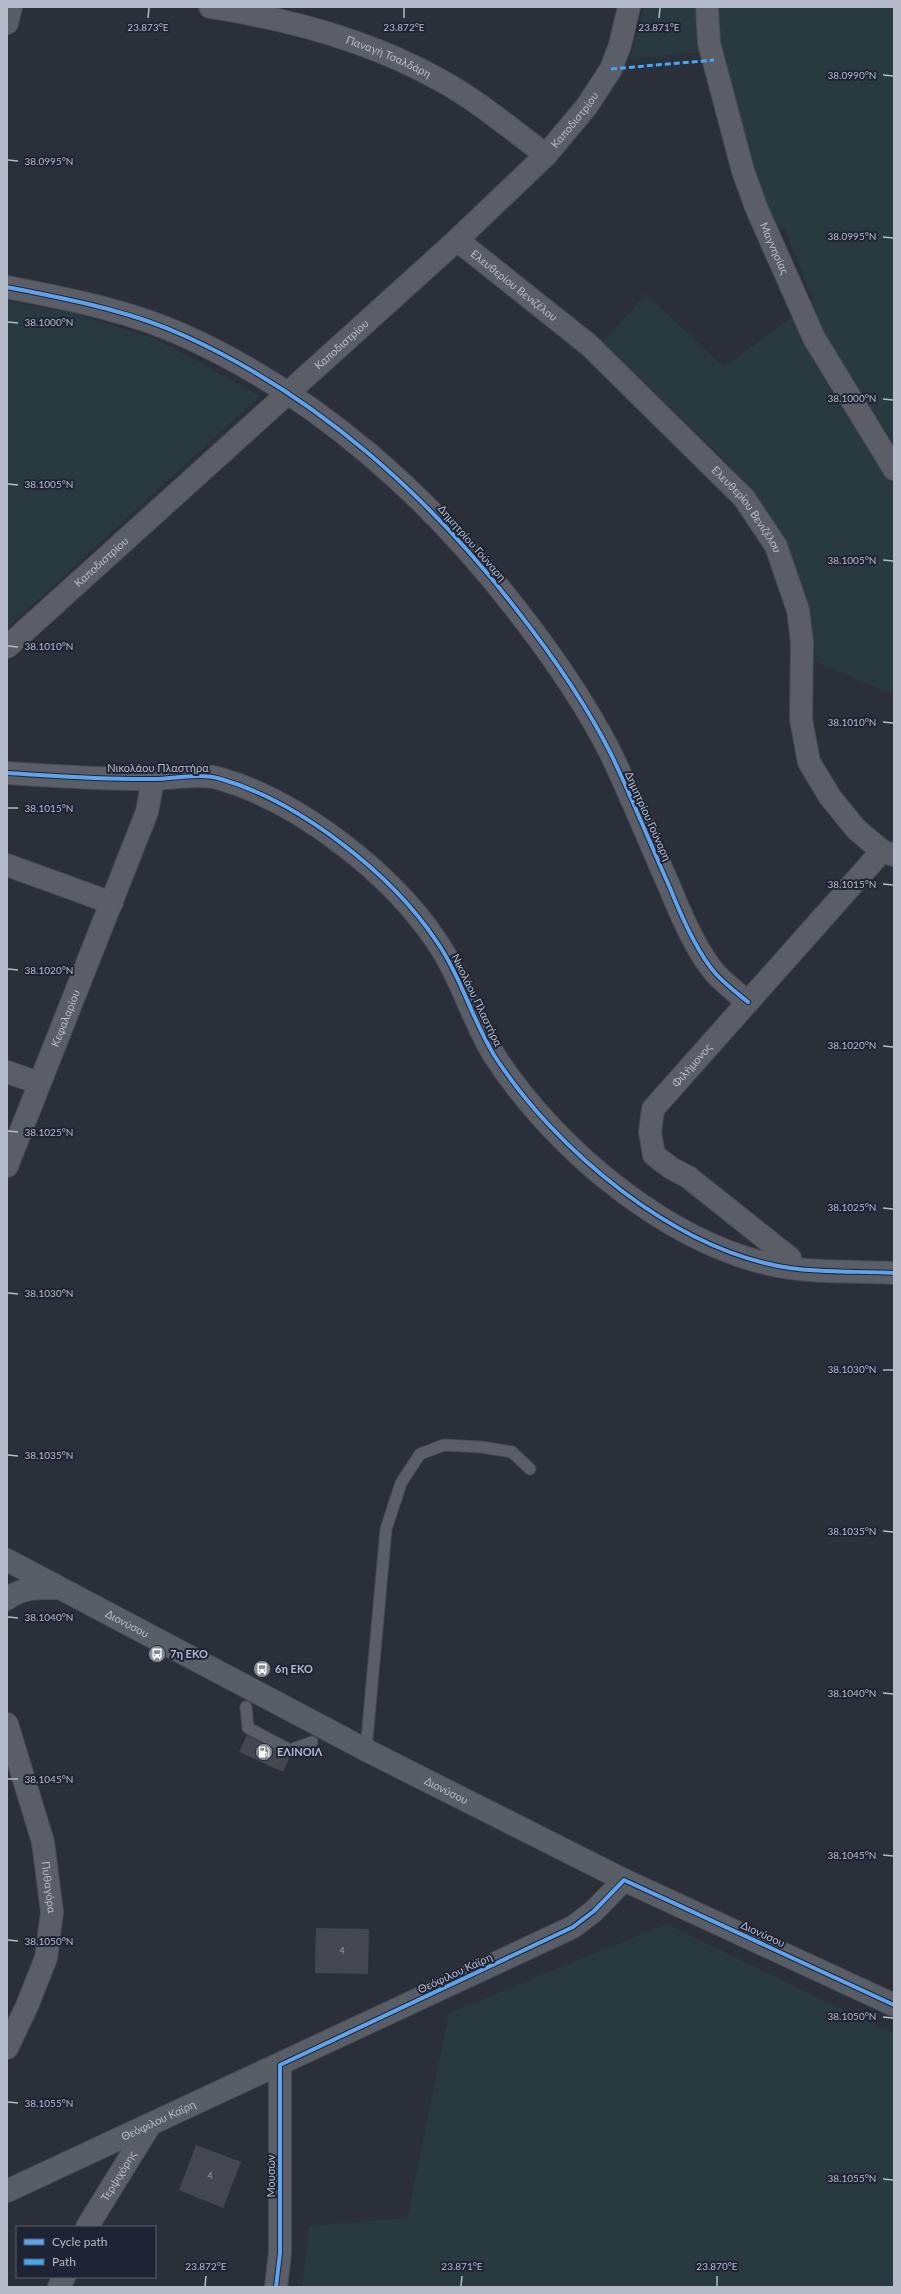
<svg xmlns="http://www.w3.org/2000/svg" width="901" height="2294" font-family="Lato,sans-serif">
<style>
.green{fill:#28393f}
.building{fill:#444750}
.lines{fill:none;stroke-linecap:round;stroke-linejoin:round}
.lane-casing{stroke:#474a52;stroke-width:13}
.street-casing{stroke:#474a52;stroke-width:24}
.secondary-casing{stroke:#474a52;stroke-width:24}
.lane{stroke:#5b5e67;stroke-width:11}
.street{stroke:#5b5e67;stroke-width:22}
.secondary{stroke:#595d65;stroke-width:22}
.quiet{stroke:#3fa9f5;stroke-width:3;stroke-dasharray:6 3;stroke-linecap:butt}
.cycleway-casing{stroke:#1e2434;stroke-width:6}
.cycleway{stroke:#60a3ed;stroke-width:4}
.ticks{fill:none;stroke:#b6bbc9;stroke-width:1.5}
.labels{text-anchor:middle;stroke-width:4;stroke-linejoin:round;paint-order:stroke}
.number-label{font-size:9px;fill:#9a9eab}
.street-label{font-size:11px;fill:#b6bbc9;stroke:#1e2434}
.poi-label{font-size:11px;font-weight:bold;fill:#b6bbc9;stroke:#1e2434;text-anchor:start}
.ticks-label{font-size:10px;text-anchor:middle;fill:#b6bbc9;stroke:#1e2434;stroke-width:4;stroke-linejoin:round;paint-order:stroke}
</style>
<rect width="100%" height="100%" fill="#2b2f39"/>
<g class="green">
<polygon points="644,7 894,7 894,695 814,661 809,606 790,560 759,504 723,458 603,342 646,294 724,367 813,301 785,230 765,217 722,50 630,59"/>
<polygon points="7,301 69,312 154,338 260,396 7,628"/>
<polygon points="666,1924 894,2034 894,2287 302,2287 309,2226 407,2218 449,2013"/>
</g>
<g class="building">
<polygon points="247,1735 290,1757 283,1772 239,1752"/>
<polygon points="316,1928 369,1929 368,1974 315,1973"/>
<polygon points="196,2145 241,2162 223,2208 179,2190"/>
</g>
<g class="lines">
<defs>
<g id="lane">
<polyline points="246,1707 248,1728 290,1750 312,1742"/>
<polyline points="366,1750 386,1529 401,1483 420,1454 444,1445 481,1447 512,1452 530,1469"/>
</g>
<g id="street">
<path id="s1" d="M210,7C288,19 370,41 440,80C477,100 511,129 546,155"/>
<path id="s2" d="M707,7L709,43L743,171L756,207L814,338L894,469"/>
<path id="s3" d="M457,240L589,345L744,498L776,546L798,610L802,642L801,719L809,762L830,797L856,829L882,851L894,855"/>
<path d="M7,287C66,299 129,310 185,336C317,396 428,495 516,609C552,655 585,702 611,754C632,798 650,843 670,888C680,913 698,954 716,974C725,984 737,993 748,1002"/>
<path id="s4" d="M7,647L457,240L546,155L587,106L611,69L620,45L629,7"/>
<path d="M7,773C56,776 106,780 155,779C177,778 201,773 221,779C300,802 392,874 437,942C461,977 472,1019 494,1055C555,1150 675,1251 790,1268C824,1273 860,1271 894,1273"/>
<polyline points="7,865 112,903"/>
<polyline points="7,1072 39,1083"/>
<path id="s5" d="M7,1166L147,812L153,779"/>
<path id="s6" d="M790,1268V1258L688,1177L671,1168L654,1155L650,1132L653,1109L882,851"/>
<path id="s7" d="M7,1724L43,1842L52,1912L46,1958L27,2006L7,2048"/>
<path id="s8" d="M87,2227L150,2125"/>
<polyline points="59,2287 64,2277"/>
<polyline points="276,2287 280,2253 280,2065"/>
</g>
<g id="secondary">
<polyline points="7,23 11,7"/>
<path id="s9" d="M7,1560L366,1750L624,1880L894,2005"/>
<path d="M7,1599C22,1587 40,1588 59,1588"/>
<path id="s10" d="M7,2191L573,1927L594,1911L624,1880"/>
</g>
</defs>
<use href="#lane" class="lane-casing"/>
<use href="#street" class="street-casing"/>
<use href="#secondary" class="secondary-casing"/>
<use href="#lane" class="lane"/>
<use href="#street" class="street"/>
<use href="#secondary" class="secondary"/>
<polyline class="quiet" points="611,69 714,60"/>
<defs>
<g id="cycleway">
<path d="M7,287C66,299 129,310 185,336C317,396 428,495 516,609C552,655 585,702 611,754C632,798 650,843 670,888C680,913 698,954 716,974C725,984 737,993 748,1002"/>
<path d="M7,773C56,776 106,780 155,779C177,778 201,773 221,779C300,802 392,874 437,942C461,977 472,1019 494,1055C555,1150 675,1251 790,1268C824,1273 860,1271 894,1273"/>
<polyline points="276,2287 280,2253 280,2065 573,1927 594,1911 624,1880 894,2005"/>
</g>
</defs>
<use href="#cycleway" class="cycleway-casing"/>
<use href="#cycleway" class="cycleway"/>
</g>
<path class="ticks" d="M148,18L149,8M404,18V8M659,18L660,8M883,75L893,76M8,160L18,161M883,237L893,238M8,322L18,323M883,399L893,400M8,484L18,485M883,560L893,561M8,646L18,647M883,722L893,723M8,808H18M883,884L893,885M8,969L18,970M883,1046L893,1047M8,1131L18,1132M883,1208L893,1209M8,1293L18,1294M883,1370H893M8,1455L18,1456M883,1531L893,1532M8,1617L18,1618M883,1693L893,1694M8,1779H18M883,1855L893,1856M8,1940L18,1941M883,2017L893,2018M8,2102L18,2103M883,2179L893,2180M205,2286L206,2276M461,2286L462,2276M717,2286V2276"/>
<defs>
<symbol id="bus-disc" viewBox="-11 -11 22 22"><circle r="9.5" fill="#858a97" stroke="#1e2434"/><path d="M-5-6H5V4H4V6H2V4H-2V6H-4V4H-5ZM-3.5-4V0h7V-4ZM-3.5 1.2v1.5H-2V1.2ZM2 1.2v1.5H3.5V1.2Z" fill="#fff"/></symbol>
<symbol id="fuel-disc" viewBox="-11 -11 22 22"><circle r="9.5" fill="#858a97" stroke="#1e2434"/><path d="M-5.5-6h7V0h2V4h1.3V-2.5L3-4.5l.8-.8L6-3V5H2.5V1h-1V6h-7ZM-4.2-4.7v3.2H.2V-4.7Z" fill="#fff"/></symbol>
</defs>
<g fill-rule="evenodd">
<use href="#bus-disc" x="147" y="1644" width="20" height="20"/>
<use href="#bus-disc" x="252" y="1659" width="20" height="20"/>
<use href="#fuel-disc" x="254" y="1742" width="20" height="20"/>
</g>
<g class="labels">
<g class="number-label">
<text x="342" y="1954">4</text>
<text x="210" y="2179">4</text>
</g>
<g class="street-label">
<text dy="4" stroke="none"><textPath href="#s1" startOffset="186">Παναγή Τσαλδάρη</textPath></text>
<text dy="4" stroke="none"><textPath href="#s4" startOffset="775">Καποδιστρίου</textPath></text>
<text dy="4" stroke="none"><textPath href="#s2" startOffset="252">Μαγνησίας</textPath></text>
<text dy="4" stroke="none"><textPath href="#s3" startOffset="73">Ελευθερίου Βενιζέλου</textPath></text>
<text dy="4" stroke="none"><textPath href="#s4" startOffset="451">Καποδιστρίου</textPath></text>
<text dy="4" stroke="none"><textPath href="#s3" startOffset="397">Ελευθερίου Βενιζέλου</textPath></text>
<text transform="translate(472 543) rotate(49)" y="4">Δημητρίου Γούναρη</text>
<text dy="4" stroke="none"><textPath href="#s4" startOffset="127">Καποδιστρίου</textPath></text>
<text x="158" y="772">Νικολάου Πλαστήρα</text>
<text transform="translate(648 816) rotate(66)" y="4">Δημητρίου Γούναρη</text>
<text transform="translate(477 1000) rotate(64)" y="4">Νικολάου Πλαστήρα</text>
<text dy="4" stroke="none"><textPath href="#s5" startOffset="159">Κεφαλαρίου</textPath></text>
<text dy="4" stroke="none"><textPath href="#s6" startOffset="286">Φιλήμονος</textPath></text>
<text dy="4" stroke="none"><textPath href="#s9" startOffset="136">Διονύσου</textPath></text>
<text dy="4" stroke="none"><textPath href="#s9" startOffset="496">Διονύσου</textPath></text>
<text dy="4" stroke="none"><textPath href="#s7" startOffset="169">Πυθαγόρα</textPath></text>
<text transform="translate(763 1934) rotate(25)" y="4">Διονύσου</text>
<text transform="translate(455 1973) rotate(-25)" y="4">Θεόφιλου Καϊρη</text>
<text dy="4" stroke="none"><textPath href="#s10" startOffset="167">Θεόφιλου Καϊρη</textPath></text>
<text dy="4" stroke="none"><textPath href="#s8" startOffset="60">Τερψιχόρης</textPath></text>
<text transform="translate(271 2176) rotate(-90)" y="4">Μουσών</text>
</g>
<g class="poi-label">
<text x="170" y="1658">7η ΕΚΟ</text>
<text x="275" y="1673">6η ΕΚΟ</text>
<text x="277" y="1756">ΕΛΙΝΟΙΛ</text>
</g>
</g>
<g class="ticks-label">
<text x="148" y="31">23.873°E</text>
<text x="404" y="31">23.872°E</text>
<text x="659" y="31">23.871°E</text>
<text x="852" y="79">38.0990°N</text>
<text x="49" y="165">38.0995°N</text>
<text x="852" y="240">38.0995°N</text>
<text x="49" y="326">38.1000°N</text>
<text x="852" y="402">38.1000°N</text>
<text x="49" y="488">38.1005°N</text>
<text x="852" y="564">38.1005°N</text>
<text x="49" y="650">38.1010°N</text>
<text x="852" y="726">38.1010°N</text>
<text x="49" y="812">38.1015°N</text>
<text x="852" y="888">38.1015°N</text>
<text x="49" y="974">38.1020°N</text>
<text x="852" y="1049">38.1020°N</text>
<text x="49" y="1136">38.1025°N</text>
<text x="852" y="1211">38.1025°N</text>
<text x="49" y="1297">38.1030°N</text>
<text x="852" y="1373">38.1030°N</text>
<text x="49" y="1459">38.1035°N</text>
<text x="852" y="1535">38.1035°N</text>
<text x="49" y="1621">38.1040°N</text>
<text x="852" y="1697">38.1040°N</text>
<text x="49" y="1783">38.1045°N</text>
<text x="852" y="1859">38.1045°N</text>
<text x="49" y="1945">38.1050°N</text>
<text x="852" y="2020">38.1050°N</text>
<text x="49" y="2107">38.1055°N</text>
<text x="852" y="2182">38.1055°N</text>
<text x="206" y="2270">23.872°E</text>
<text x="462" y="2270">23.871°E</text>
<text x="717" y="2270">23.870°E</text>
</g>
<rect width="901" height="2294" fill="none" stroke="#b6bbc9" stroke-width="16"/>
<rect x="16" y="2226" width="140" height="52" fill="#1e2434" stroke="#5b6070"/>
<rect x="24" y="2239" width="20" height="6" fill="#60a3ed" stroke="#5b6070"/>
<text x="52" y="2246" font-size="12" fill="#b6bbc9">Cycle path</text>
<rect x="24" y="2259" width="20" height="6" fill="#3fa9f5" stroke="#5b6070"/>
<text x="52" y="2266" font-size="12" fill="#b6bbc9">Path</text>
</svg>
